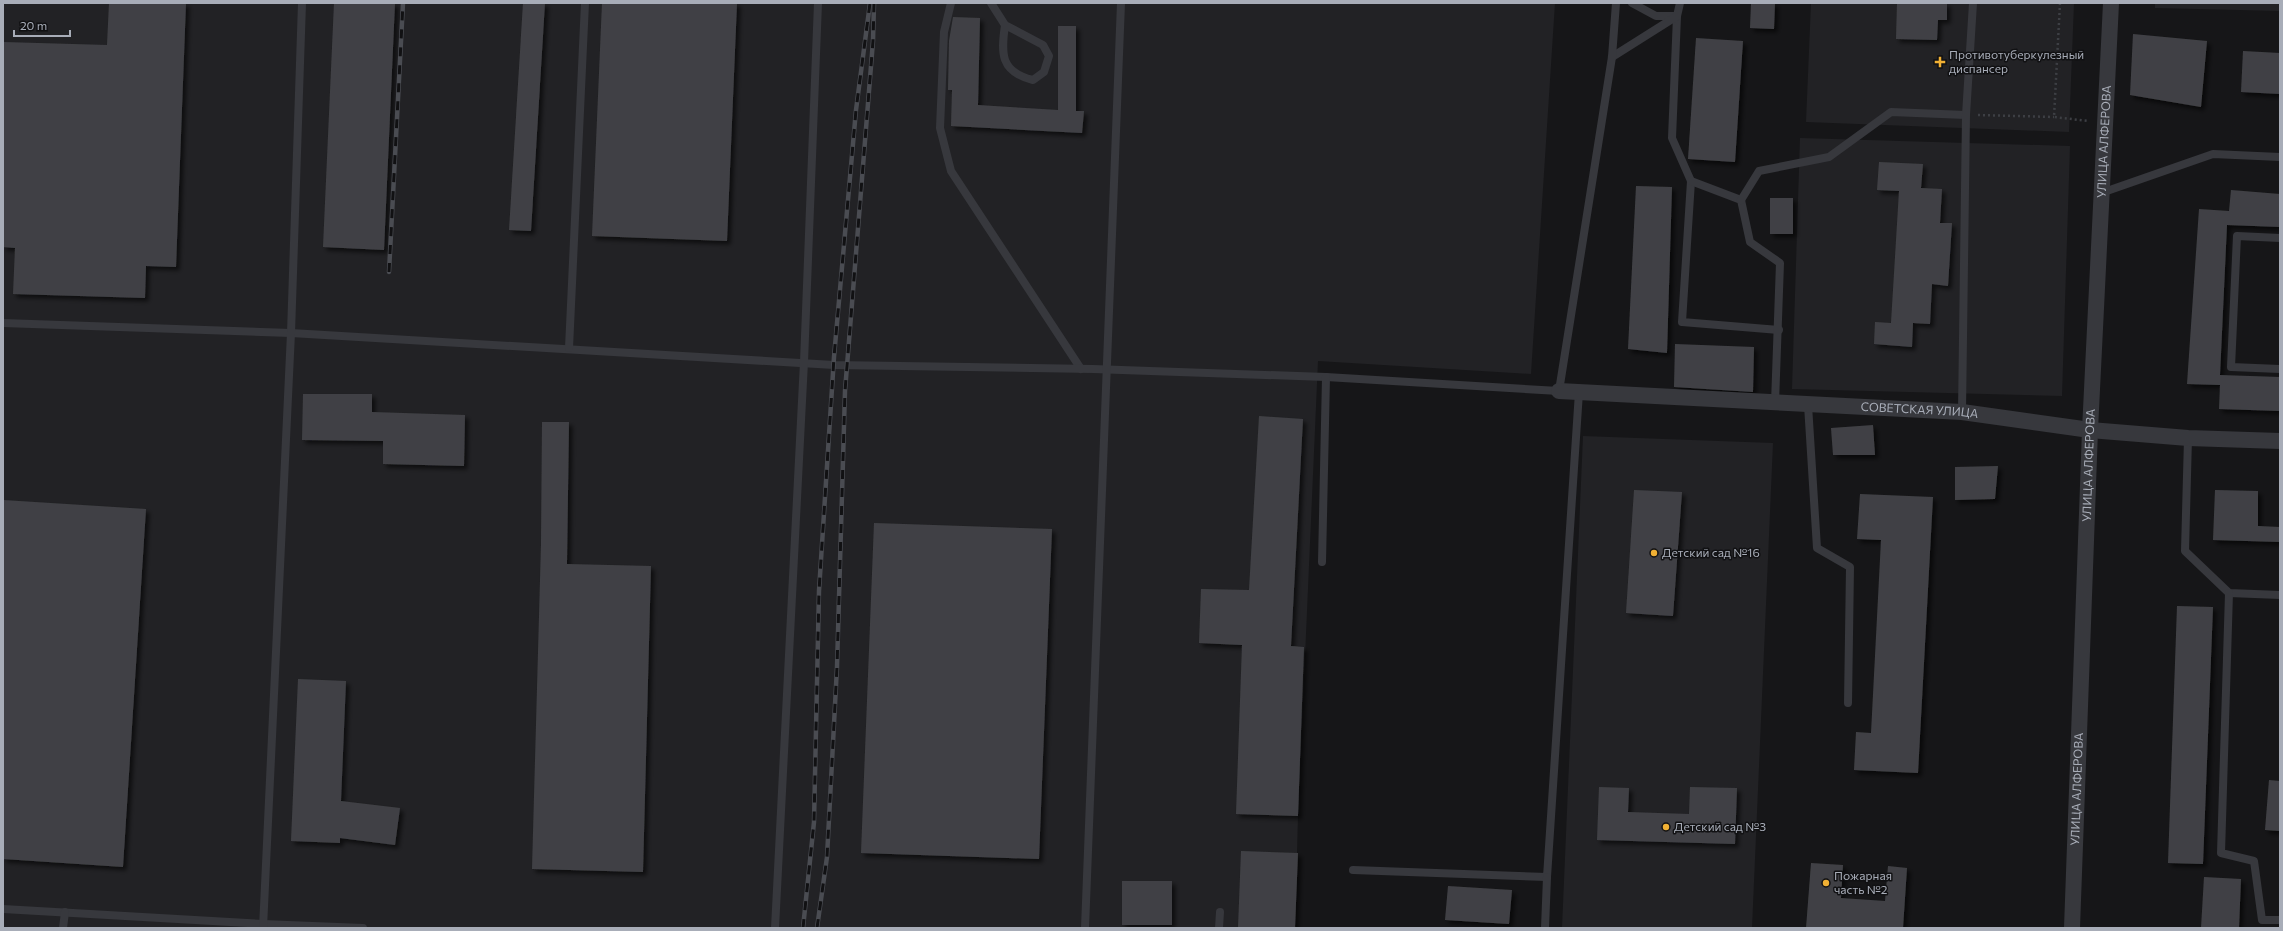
<svg xmlns="http://www.w3.org/2000/svg" width="2283" height="931" font-family="Commissioner,sans-serif">
<style>
.built{fill:#222225}
.building{fill:#404145;filter:url(#shadow)}
.lines{fill:none;stroke-linecap:round;stroke-linejoin:round}
.path{stroke:#3d3f44;stroke-width:2.5;stroke-dasharray:2 3;stroke-linecap:butt}
.service{stroke:#37383d;stroke-width:8}
.minor{stroke:#37383d;stroke-width:16}
.rail-casing{stroke:#4a4c52;stroke-width:4.5}
.rail{stroke:#111113;stroke-width:3;stroke-dasharray:9;stroke-linecap:butt}
.poi-dot{fill:#f2b134;stroke:#111113;stroke-width:1.5}
.labels{text-anchor:middle;stroke-width:3;stroke-linejoin:round;paint-order:stroke}
.poi-label{font-size:12px;fill:#a8adb8;stroke:#111113;text-anchor:start}
.street-label{font-size:12px;fill:#a8adb8;stroke:#111113}
</style>
<defs>
<filter id="shadow"><feDropShadow dx="3.5" dy="3.5" stdDeviation="2" flood-color="#0009"/></filter>
</defs>
<rect width="100%" height="100%" fill="#161618"/>
<g class="built">
<polygon points="3,3 1555,3 1531,374 1318,361 1298,816 1295,928 3,928"/>
<polygon points="1811,3 2074,3 2069,132 1806,122"/>
<polygon points="2155,3 2280,3 2280,11 2155,8"/>
<polygon points="1800,138 2070,146 2062,396 1792,389"/>
<polygon points="1583,436 1773,443 1752,928 1562,928"/>
</g>
<g class="building">
<polygon points="109,3 186,3 176,267 146,266 145,298 13,294 15,248 3,247 3,42 107,45"/>
<polygon points="334,3 395,3 384,250 323,247"/>
<polygon points="523,3 545,3 531,231 509,230"/>
<polygon points="602,3 737,3 727,241 592,236"/>
<polygon points="1751,3 1775,3 1774,29 1750,28"/>
<polygon points="1897,3 1947,3 1947,20 1938,20 1937,40 1896,39"/>
<polygon points="953,17 980,18 978,105 1058,110 1058,26 1076,26 1076,111 1084,111 1082,133 951,126 952,90 948,90 949,41"/>
<polygon points="2133,34 2207,41 2201,107 2130,95"/>
<polygon points="1696,38 1743,41 1735,162 1688,159"/>
<polygon points="2243,51 2280,53 2280,94 2241,92"/>
<polygon points="1879,162 1923,164 1921,188 1942,189 1940,223 1952,223 1948,286 1932,284 1930,324 1913,323 1912,347 1874,344 1875,322 1891,323 1899,191 1877,190"/>
<polygon points="1636,186 1672,187 1667,353 1628,349"/>
<polygon points="2231,190 2280,194 2280,227 2227,225 2220,375 2280,377 2280,411 2219,409 2220,385 2187,384 2199,209 2229,211"/>
<rect x="1770" y="198" width="23" height="36"/>
<polygon points="1675,344 1754,347 1753,392 1674,387"/>
<polygon points="303,394 372,394 372,412 465,415 464,466 383,464 383,441 302,440"/>
<polygon points="1259,416 1303,419 1291,646 1304,647 1298,816 1236,814 1242,645 1199,643 1201,589 1249,590"/>
<polygon points="542,422 569,422 567,564 651,566 643,872 532,869 541,544"/>
<polygon points="1873,425 1875,455 1833,455 1831,428"/>
<polygon points="1998,466 1995,499 1955,500 1955,467"/>
<polygon points="1634,490 1682,492 1673,616 1626,613"/>
<polygon points="2215,490 2258,491 2258,526 2280,527 2280,542 2213,540"/>
<polygon points="1860,494 1933,497 1918,773 1854,770 1856,732 1871,733 1881,540 1857,539"/>
<polygon points="3,500 146,509 123,867 3,859"/>
<polygon points="874,523 1052,529 1039,859 861,853"/>
<polygon points="2177,606 2213,607 2203,864 2168,863"/>
<polygon points="298,679 346,681 341,801 400,808 395,845 340,838 340,843 291,841"/>
<polygon points="2269,780 2280,781 2280,831 2265,830"/>
<polygon points="1599,787 1629,788 1628,812 1689,814 1690,787 1737,788 1735,844 1597,840"/>
<polygon points="1241,851 1298,853 1295,928 1238,928"/>
<polygon points="1811,863 1843,865 1841,898 1885,901 1888,866 1907,868 1903,928 1806,928"/>
<polygon points="2204,877 2241,879 2239,928 2201,928"/>
<rect x="1122" y="881" width="50" height="44"/>
<polygon points="1448,886 1512,890 1509,924 1445,920"/>
</g>
<g class="lines">
<g class="path">
<polyline points="2060,3 2054,117 2088,121"/>
<polyline points="1978,115 2054,117"/>
</g>
<g class="service">
<polyline points="951,3 944,32 940,128 951,171 1081,369"/>
<path d="M991,3L1005,25L1043,45L1049,56L1044,72L1033,80C1000,72 1001,53 1005,25"/>
<polyline points="1632,3 1656,16 1677,16 1672,138 1691,181 1682,322 1779,330"/>
<polyline points="1612,57 1677,16 1680,3"/>
<polyline points="1691,181 1741,200 1750,242 1780,263 1775,403"/>
<polyline points="2104,192 2213,154 2280,157"/>
<polyline points="1741,200 1759,171 1829,157 1891,112 1966,115"/>
<polyline points="2280,238 2237,236 2231,367 2280,369"/>
<polyline points="3,323 291,333 834,365 1093,369 1326,377 1559,391 1612,57 1616,3"/>
<polyline points="569,348 585,3"/>
<polyline points="1808,405 1817,548 1850,567 1848,703"/>
<polyline points="1962,412 1966,115 1973,3"/>
<polyline points="2188,438 2185,551 2229,593 2280,595"/>
<polyline points="1322,562 1326,377"/>
<polyline points="2229,593 2221,853 2254,861 2262,920 2280,920"/>
<polyline points="1353,870 1547,877 1579,392"/>
<polyline points="3,909 263,924 363,928"/>
<polyline points="63,928 65,912"/>
<polyline points="263,928 291,333 302,3"/>
<polyline points="775,928 804,362 818,3"/>
<polyline points="1085,928 1121,3"/>
<polyline points="1219,928 1220,912"/>
<polyline points="1545,928 1547,877"/>
</g>
<g class="minor">
<path id="s1" d="M1559,391L1962,412L2090,430L2188,438L2280,441"/>
<path id="s2" d="M2072,928L2090,430L2111,3"/>
</g>
<defs>
<g id="rail">
<polyline points="389,272 403,3"/>
<polyline points="803,928 814,822 819,591 834,357 856,110 870,3"/>
<polyline points="817,928 827,857 837,667 845,391 873,41 874,4"/>
</g>
</defs>
<use href="#rail" class="rail-casing"/>
<use href="#rail" class="rail"/>
</g>
<g class="poi-dot">
<path d="M1938 56h4v4h4v4h-4v4h-4v-4h-4v-4h4z"/>
<circle cx="1654" cy="553" r="4"/>
<circle cx="1666" cy="827" r="4"/>
<circle cx="1826" cy="883" r="4"/>
</g>
<g class="labels">
<g class="poi-label">
<text x="1949" y="59">Противотуберкулезный<tspan x="1949" dy="14">диспансер</tspan></text>
<text x="1662" y="557">Детский сад №16</text>
<text x="1674" y="831">Детский сад №3</text>
<text x="1834" y="880">Пожарная<tspan x="1834" dy="14">часть №2</tspan></text>
</g>
<g class="street-label">
<text dy="4" stroke="none"><textPath href="#s2" startOffset="787">УЛИЦА АЛФЕРОВА</textPath></text>
<text dy="4" stroke="none"><textPath href="#s1" startOffset="361">СОВЕТСКАЯ УЛИЦА</textPath></text>
<text dy="4" stroke="none"><textPath href="#s2" startOffset="463">УЛИЦА АЛФЕРОВА</textPath></text>
<text dy="4" stroke="none"><textPath href="#s2" startOffset="139">УЛИЦА АЛФЕРОВА</textPath></text>
</g>
</g>
<rect width="2283" height="931" fill="none" stroke="#a8adb8" stroke-width="8"/>
<path d="M14 30v6h56v-6" fill="none" stroke="#a8adb8" stroke-width="2"/>
<text x="20" y="30" font-size="12" fill="#a8adb8" stroke="#111113" stroke-width="3" paint-order="stroke">20 m</text>
</svg>
